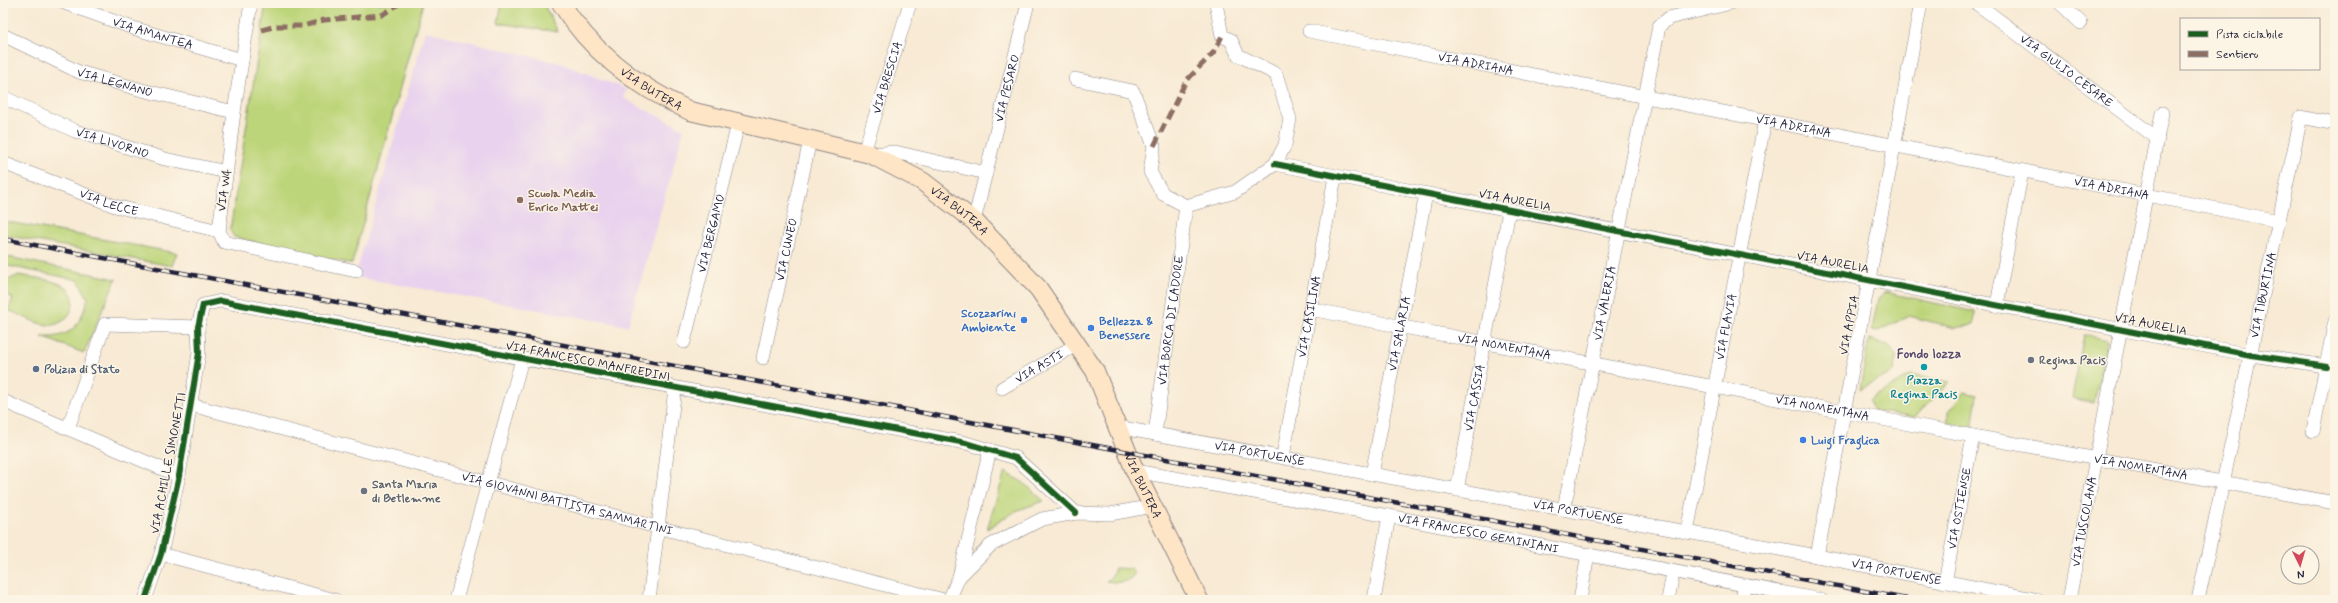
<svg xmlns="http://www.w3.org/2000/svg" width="2338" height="603" font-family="Mynerve,sans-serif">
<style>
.built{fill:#e8d2ee}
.green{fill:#bdd57a;stroke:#707c5a}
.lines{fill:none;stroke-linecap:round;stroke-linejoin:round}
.street-casing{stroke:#8d8688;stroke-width:14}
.secondary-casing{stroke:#8d8688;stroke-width:20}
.street{stroke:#fff;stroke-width:13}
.secondary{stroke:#fee5c5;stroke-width:18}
.rail-casing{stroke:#22223b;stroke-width:4.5}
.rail{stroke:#fcf5e5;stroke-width:3;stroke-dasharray:9;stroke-linecap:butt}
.quiet{stroke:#8d6e63;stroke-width:5;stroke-dasharray:10 5;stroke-linecap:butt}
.cycleway-casing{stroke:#fcf5e5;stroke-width:8}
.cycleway{stroke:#1b5e20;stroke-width:6}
.education-dot{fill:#8d6e63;stroke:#fcf5e5;stroke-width:1.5}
.shop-dot{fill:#3f7fe0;stroke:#fcf5e5;stroke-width:1.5}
.worship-dot{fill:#6b7280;stroke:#fcf5e5;stroke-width:1.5}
.culture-dot{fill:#0f9aa8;stroke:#fcf5e5;stroke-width:1.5}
.service-dot{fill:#5c6f8a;stroke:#fcf5e5;stroke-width:1.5}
.labels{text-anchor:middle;stroke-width:3;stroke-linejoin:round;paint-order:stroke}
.street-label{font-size:12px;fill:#22223b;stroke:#fcf5e5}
.education-label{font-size:12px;font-weight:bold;fill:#785e54;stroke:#fcf5e5;text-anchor:start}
.shop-label{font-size:12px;font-weight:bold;fill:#366cbe;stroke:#fcf5e5;text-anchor:start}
.worship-label{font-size:12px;font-weight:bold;fill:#5b616d;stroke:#fcf5e5;text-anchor:start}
.service-label{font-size:12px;font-weight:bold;fill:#4e5e75;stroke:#fcf5e5;text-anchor:start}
.culture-label{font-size:12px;font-weight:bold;fill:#0d838f;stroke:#fcf5e5}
.neighbourhood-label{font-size:13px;font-weight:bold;fill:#594a6d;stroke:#fcf5e5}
</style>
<rect width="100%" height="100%" fill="#fcf5e5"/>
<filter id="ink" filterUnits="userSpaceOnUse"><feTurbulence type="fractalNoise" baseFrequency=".025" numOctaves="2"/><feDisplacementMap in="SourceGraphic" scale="8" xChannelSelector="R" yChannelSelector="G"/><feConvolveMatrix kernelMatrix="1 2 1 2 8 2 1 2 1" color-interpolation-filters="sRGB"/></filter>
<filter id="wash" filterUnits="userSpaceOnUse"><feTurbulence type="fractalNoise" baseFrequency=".012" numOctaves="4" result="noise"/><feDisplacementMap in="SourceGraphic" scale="16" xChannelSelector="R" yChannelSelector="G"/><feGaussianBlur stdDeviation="0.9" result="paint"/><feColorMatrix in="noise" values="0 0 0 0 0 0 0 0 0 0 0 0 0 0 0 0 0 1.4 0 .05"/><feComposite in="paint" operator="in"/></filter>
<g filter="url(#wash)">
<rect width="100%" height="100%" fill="#f8ead4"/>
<polygon class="built" points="425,31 560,63 626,89 623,98 684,129 628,326 355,277"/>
<g class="green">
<polygon points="266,3 423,3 352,264 234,237 230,230"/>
<polygon points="502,3 543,3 558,32 498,23"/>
<polygon points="3,221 177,253 172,266 3,235"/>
<path d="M3,256L116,279L84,353L42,337C73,338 80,325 88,298L78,280L3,265Z"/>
<path d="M19,275C33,278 52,279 64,286C82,297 71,323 52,325C37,326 22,315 8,310L13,298L3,293V282Z"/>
<polygon points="1885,292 1975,312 1974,325 1955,328 1909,316 1878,331 1872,330 1878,298"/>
<polygon points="2084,335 2107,340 2094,403 2072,398"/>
<polygon points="1869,339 1888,345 1897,357 1894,372 1860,389"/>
<polygon points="1911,375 1950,382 1915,417 1873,411 1869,400"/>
<polygon points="1964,392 1977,395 1972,428 1948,423 1948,411"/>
<polygon points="1005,472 1024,483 1044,501 1018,510 987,529"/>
<path d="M1115,568L1131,569L1135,573C1128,584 1118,583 1106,581L1112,576Z"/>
</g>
</g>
<g filter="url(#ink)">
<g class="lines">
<defs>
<g id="street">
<path id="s1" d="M64,3L133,28L242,60"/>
<polyline points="251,3 234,112 219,231 224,242 356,271"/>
<path id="s2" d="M1976,3L2158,139"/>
<polyline points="2060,3 2081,23"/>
<path id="s3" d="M1309,31L2279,221"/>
<path id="s4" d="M3,35L79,72L142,90L234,112"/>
<polyline points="1075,79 1133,91 1154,146 1150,172 1163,194 1186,206"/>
<path id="s5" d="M3,97L75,131L165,159L227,172"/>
<path id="s6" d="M864,152L910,3"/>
<polyline points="871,154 895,152 986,173"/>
<path id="s7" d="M3,163L115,206L219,231"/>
<polyline points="1275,164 2251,355 2327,366"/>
<path id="s8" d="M974,221L1028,3"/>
<polyline points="1997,305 2022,171"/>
<path id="s9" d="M1310,309L1844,412L2335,503"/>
<path id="s10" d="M684,342L738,124"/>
<path id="s11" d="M763,358L810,140"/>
<path id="s12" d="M1002,388L1076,345"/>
<polyline points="3,401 179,476"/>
<path id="s13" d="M191,405L657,527L944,600"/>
<path id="s14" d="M1117,427L1817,556L2038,600"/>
<polyline points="68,428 105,324 198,327"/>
<polyline points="2313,431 2335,321"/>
<path id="s15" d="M1155,434L1186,206L1235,192L1275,164L1285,145L1290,119L1276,74L1238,55L1231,40L1222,36L1216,3"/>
<path id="s16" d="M1283,456L1335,177"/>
<path id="s17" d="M1135,471L1389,516L1821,600"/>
<path id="s18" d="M1372,474L1426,194"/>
<path id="s19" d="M1457,490L1509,211"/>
<path id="s20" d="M1564,509L1659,26L1669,18L1731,3"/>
<path id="s21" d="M1687,532L1765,120"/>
<polyline points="161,554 335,600"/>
<polyline points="1817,556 1921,3"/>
<polyline points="959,577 991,545 1042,519 1076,513 1110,514 1153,506"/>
<path id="s22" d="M1945,582L1973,436"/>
<polyline points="145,600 161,554 179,476 199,353 198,327 203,305 221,301 966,443 1016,458 1076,513"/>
<polyline points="456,600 522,359"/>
<polyline points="649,600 675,389"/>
<polyline points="949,600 959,577 990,450"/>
<polyline points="1374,600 1389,516"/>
<polyline points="1580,600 1588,554"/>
<polyline points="1668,600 1673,573"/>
<polyline points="1742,600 1745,585"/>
<path id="s23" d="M2069,600L2162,113"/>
<path id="s24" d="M2198,600L2301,117L2335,124"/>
</g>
<g id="secondary">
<path id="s25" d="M561,3C591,52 638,87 690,111L870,154L922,181L974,221L1038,288L1095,371L1135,471L1199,600"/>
</g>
</defs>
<use href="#street" class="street-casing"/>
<use href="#secondary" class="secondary-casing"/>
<use href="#street" class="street"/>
<use href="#secondary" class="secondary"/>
<defs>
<polyline id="rail" points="3,239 1912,600"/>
</defs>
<use href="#rail" class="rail-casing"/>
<use href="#rail" class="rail"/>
<g class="quiet">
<polyline points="262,30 276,26 303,26 324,20 382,15 400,3"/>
<polyline points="1154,146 1186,81 1214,52 1222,36"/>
</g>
<defs>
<g id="cycleway">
<polyline points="1275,164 2251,355 2327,366"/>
<polyline points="145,600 161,554 179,476 199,353 198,327 203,305 221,301 966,443 1016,458 1076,513"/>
</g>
</defs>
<use href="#cycleway" class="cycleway-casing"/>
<use href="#cycleway" class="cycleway"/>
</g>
</g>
<circle class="education-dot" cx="520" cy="200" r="4"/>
<g class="shop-dot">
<circle cx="1024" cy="320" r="4"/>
<circle cx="1091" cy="328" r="4"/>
<circle cx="1803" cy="440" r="4"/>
</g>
<g class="worship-dot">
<circle cx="2031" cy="360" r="4"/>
<circle cx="364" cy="491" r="4"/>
</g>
<circle class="culture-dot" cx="1924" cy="367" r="4"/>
<circle class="service-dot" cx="36" cy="369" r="4"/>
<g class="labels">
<g class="street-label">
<text dy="4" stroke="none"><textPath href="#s1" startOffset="94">VIA AMANTEA</textPath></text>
<text dy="4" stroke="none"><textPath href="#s3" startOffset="170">VIA ADRIANA</textPath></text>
<text dy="4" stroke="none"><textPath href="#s2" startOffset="113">VIA GIULIO CESARE</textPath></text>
<text dy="4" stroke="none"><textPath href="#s6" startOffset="78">VIA BRESCIA</textPath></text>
<text dy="4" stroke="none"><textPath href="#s4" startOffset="122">VIA LEGNANO</textPath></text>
<text dy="4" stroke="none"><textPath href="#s25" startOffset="126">VIA BUTERA</textPath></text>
<text dy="4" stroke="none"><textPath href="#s8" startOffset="137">VIA PESARO</textPath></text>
<text dy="4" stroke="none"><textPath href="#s3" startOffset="494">VIA ADRIANA</textPath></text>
<text dy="4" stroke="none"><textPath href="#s5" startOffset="119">VIA LIVORNO</textPath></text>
<text dy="4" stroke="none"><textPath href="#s3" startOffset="818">VIA ADRIANA</textPath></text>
<text transform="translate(224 190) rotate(-82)" y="4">VIA W4</text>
<text transform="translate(1515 200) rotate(11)" y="4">VIA AURELIA</text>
<text dy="4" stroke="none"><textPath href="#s7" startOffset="113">VIA LECCE</textPath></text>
<text dy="4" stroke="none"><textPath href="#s25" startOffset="462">VIA BUTERA</textPath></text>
<text dy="4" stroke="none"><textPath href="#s10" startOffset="112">VIA BERGAMO</textPath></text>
<text dy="4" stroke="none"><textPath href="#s11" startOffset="111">VIA CUNEO</textPath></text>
<text transform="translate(1833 262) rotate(11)" y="4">VIA AURELIA</text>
<text dy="4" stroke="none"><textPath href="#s24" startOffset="312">VIA TIBURTINA</textPath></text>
<text dy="4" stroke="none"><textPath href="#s20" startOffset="210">VIA VALERIA</textPath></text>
<text dy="4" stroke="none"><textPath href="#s16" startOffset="142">VIA CASILINA</textPath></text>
<text dy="4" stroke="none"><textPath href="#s15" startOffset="115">VIA BORCA DI CADORE</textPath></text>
<text transform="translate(2151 324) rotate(11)" y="4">VIA AURELIA</text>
<text transform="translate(1849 325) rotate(-79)" y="4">VIA APPIA</text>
<text dy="4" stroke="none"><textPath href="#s21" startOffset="209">VIA FLAVIA</textPath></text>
<text dy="4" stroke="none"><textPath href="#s18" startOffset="143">VIA SALARIA</textPath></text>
<text dy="4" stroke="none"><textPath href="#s9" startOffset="198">VIA NOMENTANA</textPath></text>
<text transform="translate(588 361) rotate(11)" y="4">VIA FRANCESCO MANFREDINI</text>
<text dy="4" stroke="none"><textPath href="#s12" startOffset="43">VIA ASTI</textPath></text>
<text dy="4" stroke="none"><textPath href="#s19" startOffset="94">VIA CASSIA</textPath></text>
<text dy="4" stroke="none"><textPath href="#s9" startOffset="522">VIA NOMENTANA</textPath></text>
<text dy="4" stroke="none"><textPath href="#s14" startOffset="145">VIA PORTUENSE</textPath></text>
<text transform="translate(168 463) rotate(-79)" y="4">VIA ACHILLE SIMONETTI</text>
<text dy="4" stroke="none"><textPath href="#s9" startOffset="846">VIA NOMENTANA</textPath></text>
<text dy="4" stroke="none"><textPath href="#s25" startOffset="798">VIA BUTERA</textPath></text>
<text dy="4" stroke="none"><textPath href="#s13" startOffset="389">VIA GIOVANNI BATTISTA SAMMARTINI</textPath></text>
<text dy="4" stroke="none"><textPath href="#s22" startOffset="75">VIA OSTIENSE</textPath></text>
<text dy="4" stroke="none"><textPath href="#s14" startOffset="469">VIA PORTUENSE</textPath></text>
<text dy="4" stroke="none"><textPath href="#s23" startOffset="80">VIA TUSCOLANA</textPath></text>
<text dy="4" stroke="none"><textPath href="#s17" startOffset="349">VIA FRANCESCO GEMINIANI</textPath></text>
<text dy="4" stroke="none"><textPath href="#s14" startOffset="793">VIA PORTUENSE</textPath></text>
</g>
<g class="education-label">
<text x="528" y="197">Scuola Media<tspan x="528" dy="14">Enrico Mattei</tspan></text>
</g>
<g class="shop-label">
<text x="1016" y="317" text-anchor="end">Scozzarini<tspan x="1016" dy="14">Ambiente</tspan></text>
<text x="1099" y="325">Bellezza &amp;<tspan x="1099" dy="14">Benessere</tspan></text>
<text x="1811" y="444">Luigi Fraglica</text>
</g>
<g class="worship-label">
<text x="2039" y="364">Regina Pacis</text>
<text x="372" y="488">Santa Maria<tspan x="372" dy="14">di Betlemme</tspan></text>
</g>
<g class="service-label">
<text x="44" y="373">Polizia di Stato</text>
</g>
<g class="culture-label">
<text x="1924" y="384">Piazza<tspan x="1924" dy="14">Regina Pacis</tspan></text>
</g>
<g class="neighbourhood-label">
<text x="1929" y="358">Fondo Iozza</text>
</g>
</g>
<rect width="2338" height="603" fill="none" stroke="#fcf5e5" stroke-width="16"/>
<rect x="2180" y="18" width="140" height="52" fill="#fcf5e5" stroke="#a5a1a1"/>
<rect x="2188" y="31" width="20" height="6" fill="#1b5e20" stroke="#a5a1a1"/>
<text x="2216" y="38" font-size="12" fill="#22223b">Pista ciclabile</text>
<rect x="2188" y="51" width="20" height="6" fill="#8d6e63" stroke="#a5a1a1"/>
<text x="2216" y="58" font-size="12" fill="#22223b">Sentiero</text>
<g transform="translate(2300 565) rotate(175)"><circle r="19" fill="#fcf5e5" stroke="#a5a1a1"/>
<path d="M0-3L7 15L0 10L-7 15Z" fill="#d1495b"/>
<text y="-6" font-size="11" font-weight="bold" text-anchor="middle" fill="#22223b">N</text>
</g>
</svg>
